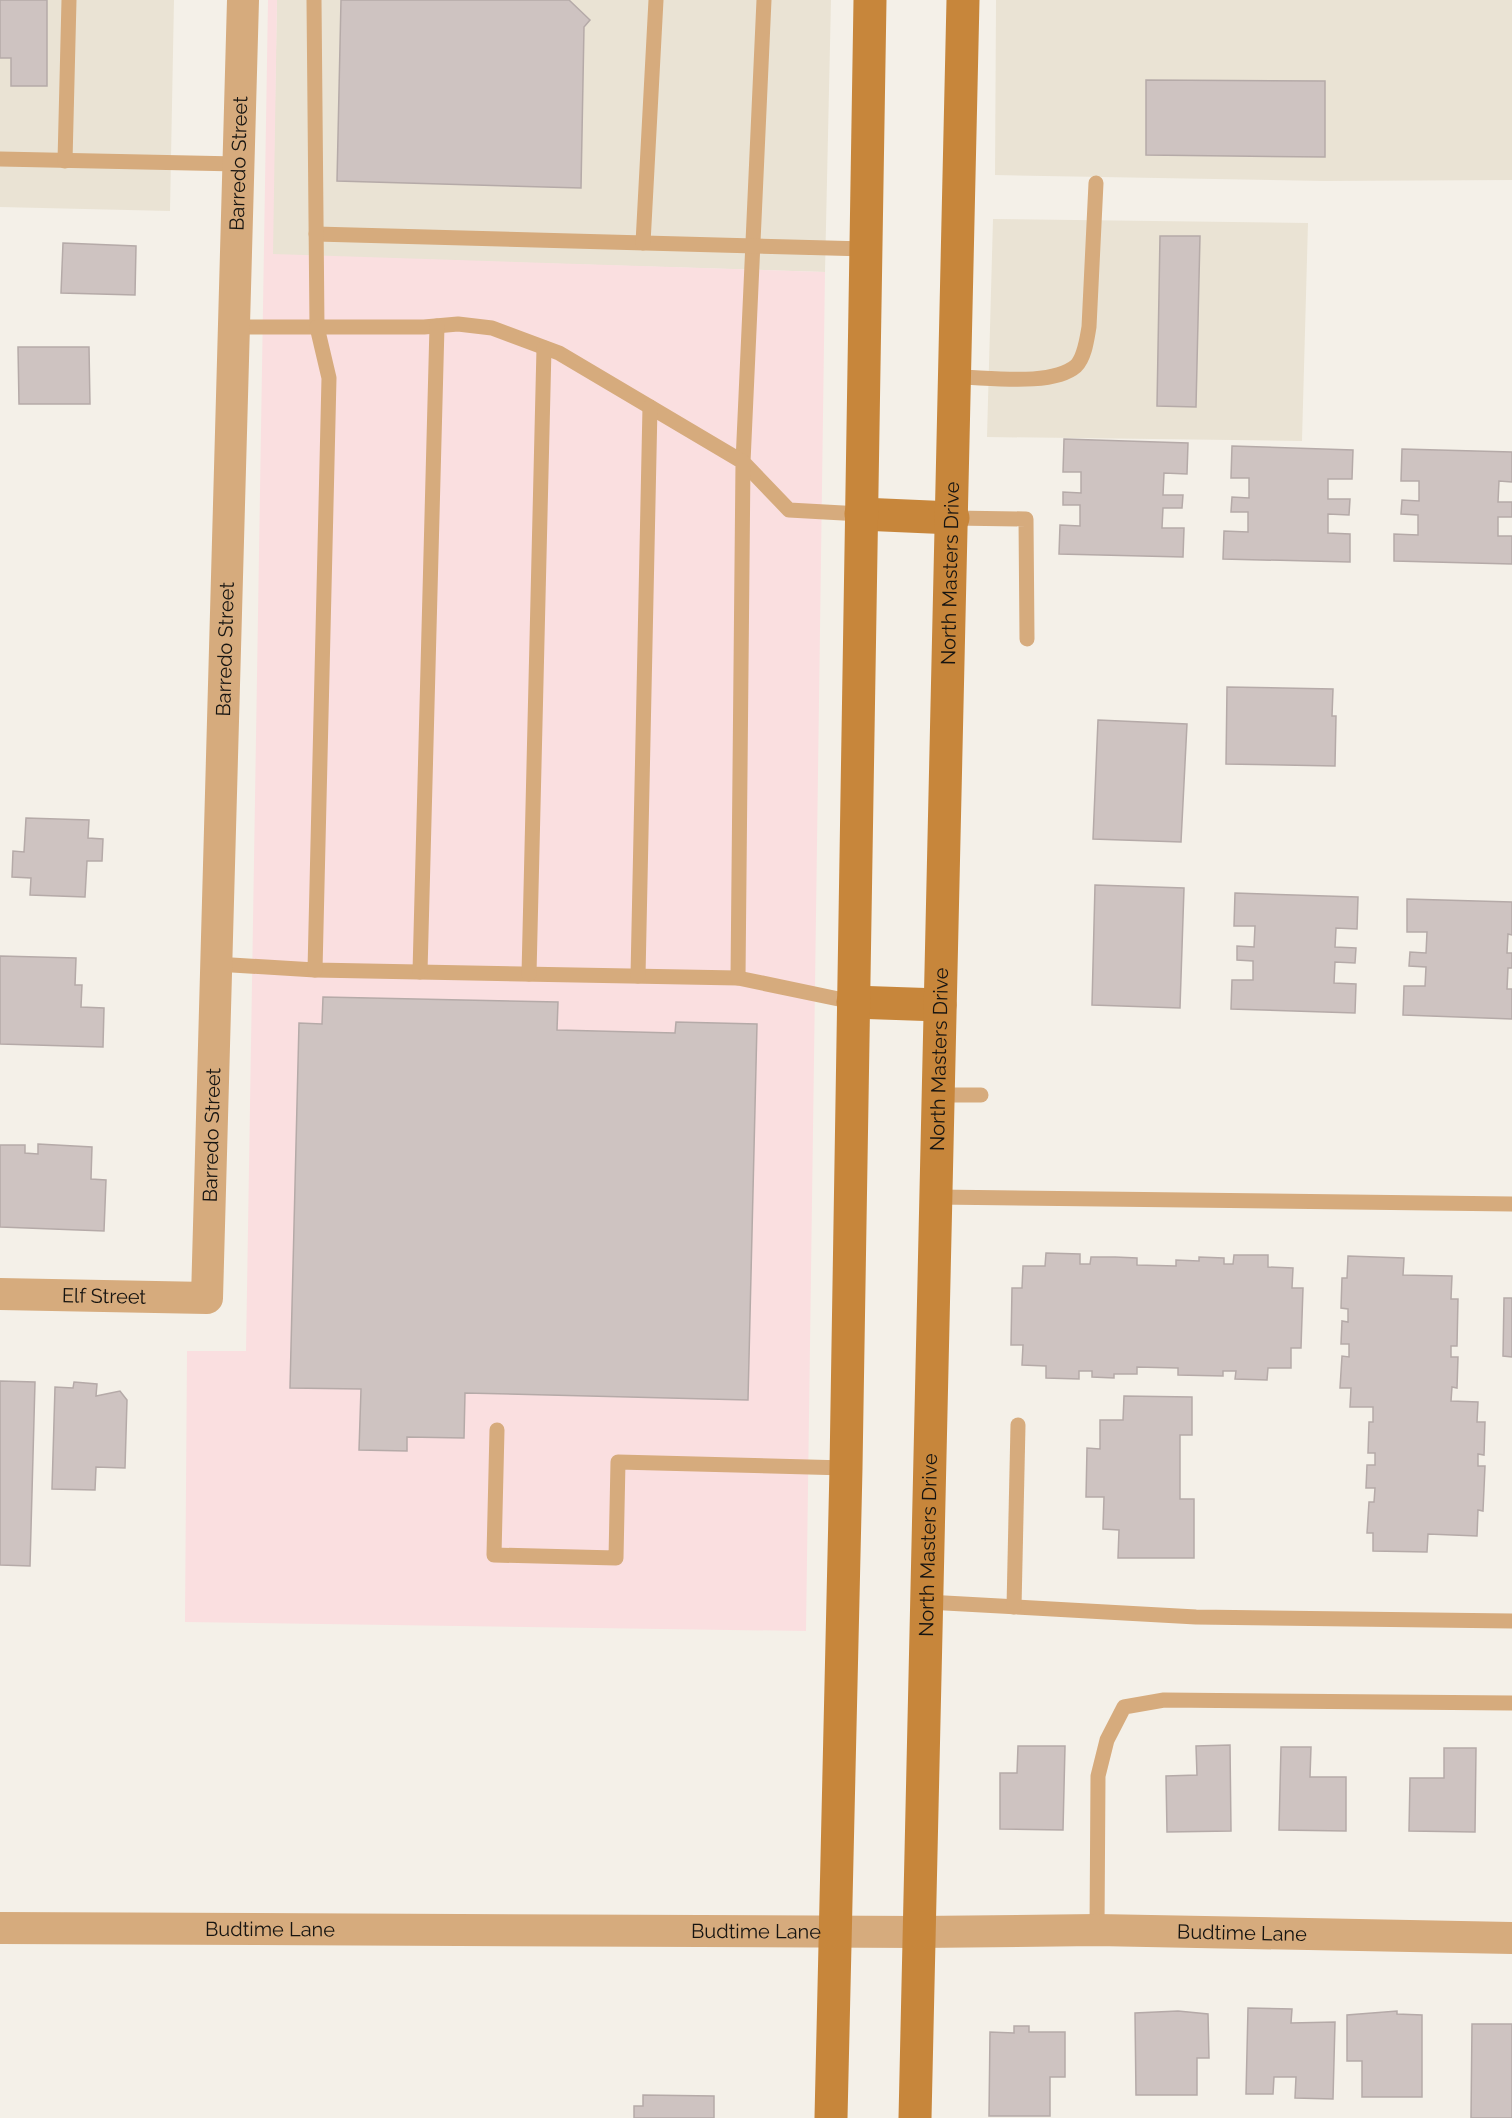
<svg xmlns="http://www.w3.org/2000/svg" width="1512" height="2118" font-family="Raleway,sans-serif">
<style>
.built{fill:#eae3d4}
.education{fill:#fadfe0}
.building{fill:#cec3c1;stroke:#b5aaa8;stroke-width:1.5}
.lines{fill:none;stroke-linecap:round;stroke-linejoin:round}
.service{stroke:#d6ab7d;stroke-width:15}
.minor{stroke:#d6ab7d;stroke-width:32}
.secondary{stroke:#c7863b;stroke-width:33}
.labels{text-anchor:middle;stroke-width:6;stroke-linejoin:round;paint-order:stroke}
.street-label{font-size:20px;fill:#161411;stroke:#fff}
</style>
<rect width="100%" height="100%" fill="#f4f0e8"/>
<g class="built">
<polygon points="0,0 174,0 170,211 0,207"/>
<polygon points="277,0 831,0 825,272 272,255"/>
<polygon points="996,0 1512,0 1512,180 1324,181 995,175"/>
<polygon points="993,219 1308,223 1302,441 987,437"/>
</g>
<polygon class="education" points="268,0 277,0 273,254 825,272 806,1631 185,1622 187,1351 246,1351"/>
<g class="building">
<polygon points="0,0 47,0 47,86 11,86 11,58 0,58"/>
<polygon points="341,0 569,0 590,20 584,27 581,188 337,181"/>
<polygon points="1146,80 1325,81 1325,157 1146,155"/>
<polygon points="1160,236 1200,236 1196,407 1157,406"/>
<polygon points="63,243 136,246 135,295 61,293"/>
<polygon points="18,347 89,347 90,404 19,404"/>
<polygon points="1064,439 1188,443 1187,474 1164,473 1163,495 1183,495 1182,508 1163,508 1162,528 1184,528 1183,557 1059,554 1060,525 1080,526 1080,505 1063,505 1063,492 1081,493 1081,472 1063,472"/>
<polygon points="1232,446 1353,450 1352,479 1328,479 1328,499 1350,499 1349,515 1328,514 1328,533 1350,534 1350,562 1223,559 1224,531 1248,532 1248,512 1231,512 1232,497 1249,498 1249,478 1231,478"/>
<polygon points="1402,449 1512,452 1512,482 1499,481 1498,502 1512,502 1512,517 1498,517 1498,536 1512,536 1512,564 1394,561 1394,534 1418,535 1418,515 1401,514 1402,500 1419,501 1419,481 1401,481"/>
<polygon points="1227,687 1333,689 1332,716 1336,716 1335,766 1226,764"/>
<polygon points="1098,720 1187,724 1181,842 1093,839"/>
<polygon points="26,818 89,820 88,838 103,839 102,861 87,861 85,897 30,895 31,878 12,877 13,851 24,852"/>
<polygon points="1095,885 1184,888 1180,1008 1092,1005"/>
<polygon points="1235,893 1358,897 1357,929 1336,928 1335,947 1356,948 1355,963 1335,962 1334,983 1356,984 1355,1013 1231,1009 1232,980 1253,980 1253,961 1237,960 1237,946 1254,947 1255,926 1234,926"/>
<polygon points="1407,899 1512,902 1512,935 1508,934 1507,953 1512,953 1512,968 1508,968 1507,989 1512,989 1512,1019 1403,1015 1404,986 1425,986 1426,967 1409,966 1410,952 1426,953 1427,932 1407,932"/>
<polygon points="0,956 76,958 75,985 82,985 81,1007 104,1008 103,1047 0,1044"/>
<polygon points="323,997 558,1002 557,1030 675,1033 676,1022 757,1024 748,1400 465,1393 464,1438 407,1437 407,1451 359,1450 361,1389 290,1388 299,1023 322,1024"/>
<polygon points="38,1144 92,1147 91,1179 106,1180 104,1231 0,1227 0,1145 25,1145 25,1153 38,1154"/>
<polygon points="1046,1253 1080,1254 1080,1264 1090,1264 1091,1257 1115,1257 1137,1258 1137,1265 1176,1266 1176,1260 1199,1261 1199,1257 1224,1258 1224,1264 1233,1264 1234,1255 1268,1255 1268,1267 1293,1268 1292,1288 1303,1288 1301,1348 1291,1348 1291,1368 1268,1368 1267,1380 1235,1379 1236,1371 1223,1371 1223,1376 1178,1375 1178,1368 1137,1367 1137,1374 1114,1374 1114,1378 1092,1377 1092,1371 1079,1371 1079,1379 1046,1378 1046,1366 1022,1365 1023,1345 1011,1345 1012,1288 1022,1288 1023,1266 1045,1266"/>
<polygon points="1348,1256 1404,1258 1403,1275 1452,1276 1451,1299 1458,1299 1457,1346 1451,1346 1451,1357 1458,1357 1457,1388 1452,1387 1451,1401 1478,1402 1477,1422 1485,1422 1484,1455 1478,1454 1478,1466 1485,1466 1483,1511 1478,1510 1477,1536 1428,1534 1427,1552 1373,1551 1373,1533 1367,1533 1369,1502 1374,1502 1375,1488 1366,1488 1367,1465 1375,1465 1375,1453 1368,1453 1369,1422 1373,1422 1373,1407 1350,1407 1351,1388 1340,1388 1342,1356 1349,1357 1349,1344 1341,1344 1342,1321 1348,1322 1348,1309 1341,1308 1342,1278 1347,1278"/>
<polygon points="1504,1298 1512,1298 1512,1357 1503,1356"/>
<polygon points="0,1381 35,1382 30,1566 0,1565"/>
<polygon points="74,1382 97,1384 96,1396 120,1391 127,1400 125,1468 96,1467 95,1490 52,1489 55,1387 73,1388"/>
<polygon points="1124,1396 1192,1397 1192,1435 1180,1435 1180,1499 1194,1499 1194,1558 1118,1558 1119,1530 1103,1529 1104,1497 1086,1497 1087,1448 1100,1449 1100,1420 1123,1420"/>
<polygon points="1230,1745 1231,1831 1167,1832 1166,1776 1197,1775 1196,1746"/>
<polygon points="1018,1746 1065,1746 1063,1830 1000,1829 1000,1773 1017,1773"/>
<polygon points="1281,1747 1311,1747 1310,1777 1346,1777 1346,1831 1279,1830"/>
<polygon points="1444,1748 1476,1748 1475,1832 1409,1831 1410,1778 1444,1778"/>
<polygon points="1248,2008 1292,2009 1291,2023 1335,2022 1333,2099 1295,2098 1296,2077 1274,2077 1273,2094 1246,2094"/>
<polygon points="1178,2011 1208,2014 1209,2058 1197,2058 1197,2095 1136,2095 1135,2013"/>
<polygon points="1397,2011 1397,2014 1422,2015 1422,2097 1362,2097 1362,2061 1347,2061 1347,2015"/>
<polygon points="1472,2024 1512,2024 1512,2118 1471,2118"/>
<polygon points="1014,2026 1029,2026 1029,2032 1065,2032 1065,2077 1050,2077 1050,2116 989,2116 990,2032 1014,2033"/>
<polygon points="643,2095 714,2096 714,2118 634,2118 634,2106 643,2106"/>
</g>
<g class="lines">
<g class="service">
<polyline points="764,0 743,462 789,510 861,514"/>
<polyline points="0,159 238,164"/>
<polyline points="65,161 69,0"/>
<polyline points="316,234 866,249"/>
<polyline points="643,243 656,0"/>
<polyline points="234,327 317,327 314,0"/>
<path d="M956,377C986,377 1052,387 1076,366C1085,357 1087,338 1089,327L1096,183"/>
<polyline points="953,518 1026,519 1027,639"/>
<polyline points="216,964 315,970 738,978 853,1002"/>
<polyline points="315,970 329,378 317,327 424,327 458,324 492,328 559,353 743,462 738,978"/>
<polyline points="420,972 437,326"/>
<polyline points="529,974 544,348"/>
<polyline points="638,976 650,407"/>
<polyline points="938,1095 981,1095"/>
<polyline points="936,1197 1512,1204"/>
<polyline points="497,1430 494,1555 616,1558 618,1462 846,1468"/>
<polyline points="927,1602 1196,1617 1512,1621"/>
<polyline points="1014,1607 1018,1425"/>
<polyline points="1097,1930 1098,1776 1107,1740 1124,1707 1164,1700 1512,1703"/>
</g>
<g class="minor">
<path id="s1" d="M0,1294L207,1298L243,0"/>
<path id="s2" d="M0,1928L918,1932L1097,1930L1512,1938"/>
</g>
<g class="secondary">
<polyline points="861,514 953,518"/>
<polyline points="853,1002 940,1005"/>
<polyline points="831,2118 846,1468 870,0"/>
<path id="s3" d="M915,2118L963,0"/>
</g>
</g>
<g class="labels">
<g class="street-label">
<text dy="7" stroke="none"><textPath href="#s1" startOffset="1342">Barredo Street</textPath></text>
<text dy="7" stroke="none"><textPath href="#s3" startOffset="1545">North Masters Drive</textPath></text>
<text dy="7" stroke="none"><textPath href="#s1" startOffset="856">Barredo Street</textPath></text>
<text dy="7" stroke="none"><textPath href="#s3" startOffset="1059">North Masters Drive</textPath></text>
<text dy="7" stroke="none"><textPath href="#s1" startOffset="370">Barredo Street</textPath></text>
<text dy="7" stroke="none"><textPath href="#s1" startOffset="104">Elf Street</textPath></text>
<text dy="7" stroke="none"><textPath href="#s3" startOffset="573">North Masters Drive</textPath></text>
<text dy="7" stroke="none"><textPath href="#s2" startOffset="270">Budtime Lane</textPath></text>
<text dy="7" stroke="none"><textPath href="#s2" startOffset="756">Budtime Lane</textPath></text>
<text dy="7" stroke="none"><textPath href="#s2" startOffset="1242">Budtime Lane</textPath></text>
</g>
</g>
</svg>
